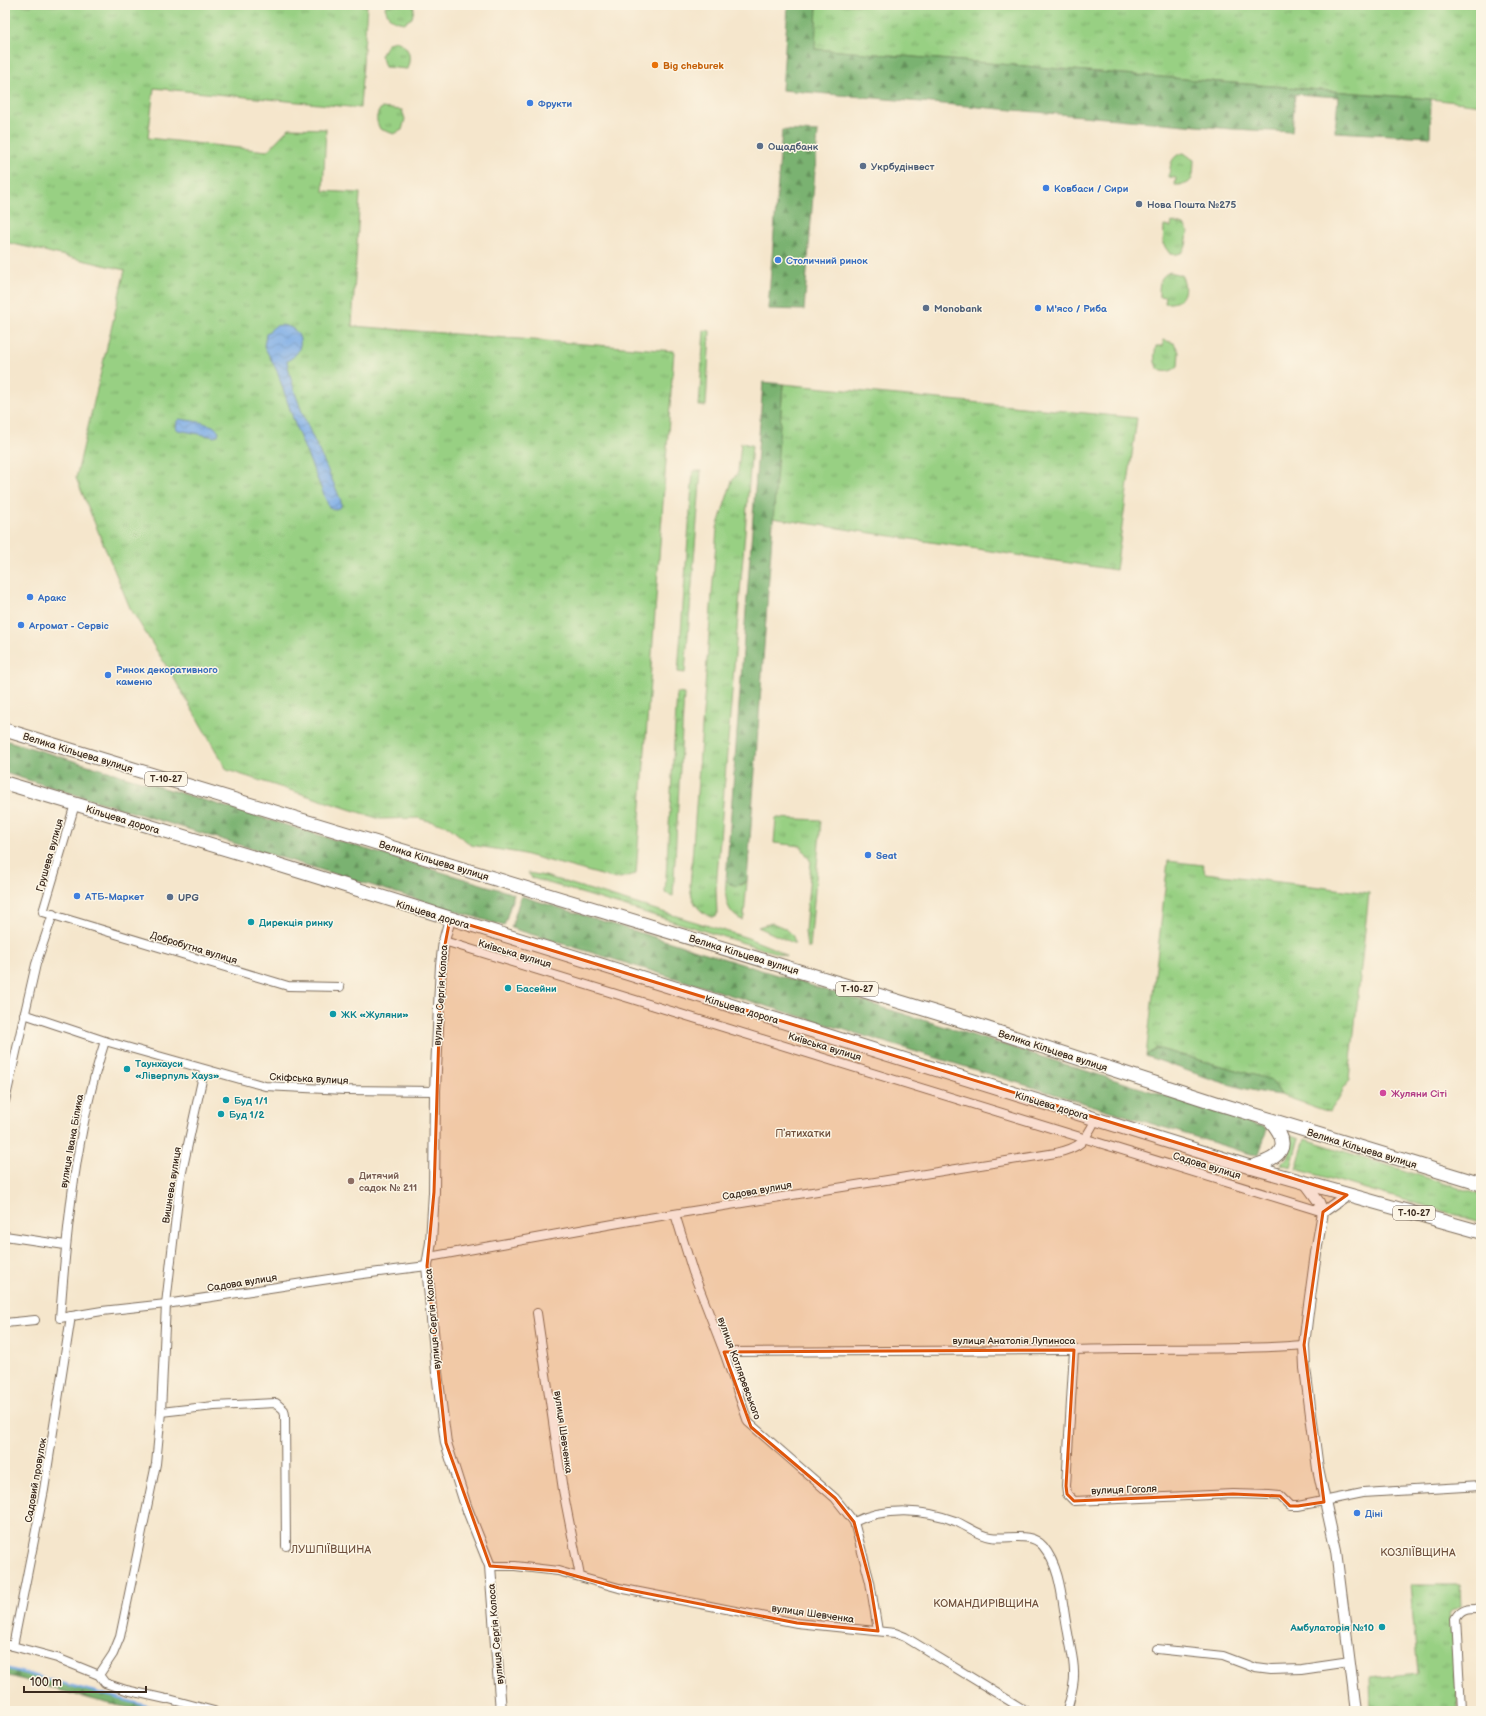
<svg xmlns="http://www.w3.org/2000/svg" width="1486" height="1716" font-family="'Balsamiq Sans',sans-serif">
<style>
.grass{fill:url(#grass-tufts);stroke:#6a7d50}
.forest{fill:url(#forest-firs);stroke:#5a6e48}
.water{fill:url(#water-waves);stroke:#5b6b82}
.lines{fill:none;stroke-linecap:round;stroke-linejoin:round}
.stream{stroke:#7bace6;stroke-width:2.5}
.minor-casing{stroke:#7c6c5b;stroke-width:10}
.tertiary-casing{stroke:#7c6c5b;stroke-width:12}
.trunk-casing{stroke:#7c6c5b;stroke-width:15}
.minor{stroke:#fff;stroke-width:8}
.tertiary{stroke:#fff;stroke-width:10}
.trunk{stroke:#fff;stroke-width:13}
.marked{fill:#df570d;fill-opacity:0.2;stroke:#df570d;stroke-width:3;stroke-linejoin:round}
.food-dot{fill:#e8710a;stroke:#fcf5e5;stroke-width:1.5}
.shop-dot{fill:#3f7fe0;stroke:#fcf5e5;stroke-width:1.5}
.service-dot{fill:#5c6f8a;stroke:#fcf5e5;stroke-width:1.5}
.culture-dot{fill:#0f9aa8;stroke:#fcf5e5;stroke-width:1.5}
.hotel-dot{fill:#d1479c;stroke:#fcf5e5;stroke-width:1.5}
.education-dot{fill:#8d6e63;stroke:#fcf5e5;stroke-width:1.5}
.labels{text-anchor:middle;stroke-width:3;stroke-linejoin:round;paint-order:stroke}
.shield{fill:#fcf5e5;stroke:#75675a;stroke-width:1}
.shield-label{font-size:9px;font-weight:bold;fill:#3b2a1e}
.food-label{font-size:10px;font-weight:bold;fill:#c56008;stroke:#fcf5e5;text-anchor:start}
.shop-label{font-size:10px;font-weight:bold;fill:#366cbe;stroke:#fcf5e5;text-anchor:start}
.service-label{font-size:10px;font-weight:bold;fill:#4e5e75;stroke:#fcf5e5;text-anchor:start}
.street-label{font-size:10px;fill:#3b2a1e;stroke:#fcf5e5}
.culture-label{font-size:10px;font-weight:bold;fill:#0d838f;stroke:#fcf5e5;text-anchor:start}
.hotel-label{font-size:10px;font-weight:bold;fill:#b23c85;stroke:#fcf5e5;text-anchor:start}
.education-label{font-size:10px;font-weight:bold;fill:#785e54;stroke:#fcf5e5;text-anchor:start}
.neighbourhood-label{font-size:11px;fill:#6f503c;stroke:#fcf5e5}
</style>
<defs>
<pattern id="grass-tufts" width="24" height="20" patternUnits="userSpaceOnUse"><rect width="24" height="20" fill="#98d083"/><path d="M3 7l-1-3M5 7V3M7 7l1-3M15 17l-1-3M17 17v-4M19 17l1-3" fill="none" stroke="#7da96b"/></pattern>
<pattern id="forest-firs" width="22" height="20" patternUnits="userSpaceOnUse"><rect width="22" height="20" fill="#7ab271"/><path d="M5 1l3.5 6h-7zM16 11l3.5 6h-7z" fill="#65915c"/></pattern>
<pattern id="water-waves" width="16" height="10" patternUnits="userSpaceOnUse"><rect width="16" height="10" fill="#7bace6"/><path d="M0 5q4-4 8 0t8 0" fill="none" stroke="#668cba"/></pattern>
</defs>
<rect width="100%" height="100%" fill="#fcf5e5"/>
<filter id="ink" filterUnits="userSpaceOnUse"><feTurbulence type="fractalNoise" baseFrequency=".025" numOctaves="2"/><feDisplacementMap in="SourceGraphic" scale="8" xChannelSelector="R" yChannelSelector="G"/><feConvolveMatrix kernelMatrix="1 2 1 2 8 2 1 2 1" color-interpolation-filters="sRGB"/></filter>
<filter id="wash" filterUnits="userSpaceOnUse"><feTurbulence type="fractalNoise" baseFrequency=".012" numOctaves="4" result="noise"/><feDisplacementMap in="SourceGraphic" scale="16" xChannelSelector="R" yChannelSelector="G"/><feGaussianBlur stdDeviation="0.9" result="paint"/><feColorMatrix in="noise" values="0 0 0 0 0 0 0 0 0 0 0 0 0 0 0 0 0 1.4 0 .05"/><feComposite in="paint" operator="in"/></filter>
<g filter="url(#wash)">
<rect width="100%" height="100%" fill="#f5e6cc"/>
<g class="grass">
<polygon points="5,5 367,5 360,108 154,88 148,138 267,151 289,128 326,129 323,191 360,193 352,326 674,351 636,874 616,879 520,853 471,845 448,826 418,818 380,819 227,770 175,680 130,608 76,478 125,270 5,242"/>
<path d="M386,5H413L414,9L412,18L404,23C392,21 388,18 385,7Z"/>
<polygon points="817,5 1481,5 1481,105 1431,99 814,49"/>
<path d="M396,41C409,46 412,56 407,69L385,67L381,55L388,43Z"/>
<path d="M381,108L402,110L405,119L402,130L394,134L380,129C376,121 375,116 381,108Z"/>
<path d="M1184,153L1194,160C1193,176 1195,186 1175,185L1176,178L1169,177C1170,165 1171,155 1184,153Z"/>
<path d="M1172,222L1184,225L1188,231C1186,245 1188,256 1170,254L1163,244L1164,226L1171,227Z"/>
<path d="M1170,272L1181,275C1189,290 1184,305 1165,303L1166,297L1159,296C1159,285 1159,276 1170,272Z"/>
<polygon points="704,330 710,331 706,406 699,406"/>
<path d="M1164,340L1174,343L1179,352L1178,366C1171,373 1158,375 1155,362C1154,357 1155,351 1156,346H1163Z"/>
<polygon points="783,384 1137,418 1116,570 772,518"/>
<path d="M741,443L752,445L716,889L717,915L713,917C698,913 691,900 690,886L717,528L732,481L738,472Z"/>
<polygon points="693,471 701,471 685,673 678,672"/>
<polygon points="677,693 684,694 673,896 665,893"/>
<polygon points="776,818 821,820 810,948 807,948 805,931 811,862 801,846 774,843"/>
<path d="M1168,861L1203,865L1205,873L1369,893L1349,1079C1342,1091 1338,1102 1329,1112L1281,1095L1271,1080L1156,1048L1146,1056Z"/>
<polygon points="528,873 545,876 748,938 775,949 786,956 532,878"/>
<path d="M726,880L730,884L741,885L747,881L744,917L742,920C725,912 725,896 726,880Z"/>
<path d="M772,923C783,927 794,931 795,944L758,927Z"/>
<path d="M1291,1135L1299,1138L1291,1167L1281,1164C1290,1156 1293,1148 1291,1135Z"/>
<polygon points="1305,1139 1481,1195 1481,1222 1296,1169"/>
<polygon points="1410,1585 1460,1585 1461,1606 1451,1612 1449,1619 1453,1623 1458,1711 1371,1711 1370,1678 1418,1673"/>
</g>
<g class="forest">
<polygon points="788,5 817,5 815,49 1431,99 1430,137 1335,132 1338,97 1295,94 1292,132 1232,129 782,90"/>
<polygon points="782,130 818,132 804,310 768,309"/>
<polygon points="763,382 783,384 747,881 737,886 730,884 726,880"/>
<polygon points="5,740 514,894 504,926 5,773"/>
<polygon points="521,896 1017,1049 1261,1126 1267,1129 1259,1155 1251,1154 511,928"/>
<path d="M1156,1048L1272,1080L1281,1095C1234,1090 1190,1071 1146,1056Z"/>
<path d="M5,1668L166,1711C114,1711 56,1687 5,1675Z"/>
</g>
<g class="water">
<path d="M281,325C304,327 307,351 287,361C296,411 323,455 341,501V507L333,510L329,507L297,430L277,371L264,346L266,334L275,326Z"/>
<polygon points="179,419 200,422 213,426 219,431 218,435 215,437 178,430 176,428 177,421"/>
</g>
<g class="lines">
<polyline class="stream" points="5,1668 166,1711"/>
</g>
</g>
<g filter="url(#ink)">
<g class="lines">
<defs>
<g id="minor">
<polyline points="75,804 43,912 288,986 340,987"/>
<polyline points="444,941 1323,1212"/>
<polyline points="24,1014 105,1041 265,1086 345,1090 435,1091"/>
<path d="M105,1041C76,1131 67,1224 60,1318L102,1311L166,1304L355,1275L427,1266"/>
<polyline points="5,1101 36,964 53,914"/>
<polyline points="675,1214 693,1272 724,1352 748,1422 835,1498 854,1522 870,1582 878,1631"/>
<polyline points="5,1236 65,1245"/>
<path d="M429,1257L630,1221L1056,1153C1082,1147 1084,1142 1096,1119"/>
<polyline points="537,1313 563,1490 580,1576"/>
<polyline points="5,1323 35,1320"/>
<polyline points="1074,1350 1066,1486 1067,1494 1074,1501 1233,1494 1269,1495 1280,1496 1290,1506 1298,1506 1363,1493 1481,1486"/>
<path d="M724,1352L1074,1350C1151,1347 1228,1351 1304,1345"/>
<polyline points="161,1412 214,1406 276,1403 284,1410 285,1415 286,1546"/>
<path d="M854,1522C884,1507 924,1509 955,1521C967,1526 978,1535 991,1537C1008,1540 1030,1531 1043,1546C1062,1569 1062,1605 1068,1633C1070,1646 1074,1659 1074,1672C1075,1685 1070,1698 1067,1711"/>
<polyline points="490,1566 515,1566 558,1571 619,1588 797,1623 895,1633 905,1637 1026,1711"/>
<polyline points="5,1644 57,1658 99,1675 105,1683 126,1690 166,1699"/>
<polyline points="13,1646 44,1490 71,1316"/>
<polyline points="1157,1649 1223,1656 1255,1668 1271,1670 1302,1669 1350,1662"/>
<polyline points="99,1675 113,1654 120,1637 156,1464 161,1412 166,1304 180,1181 204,1071"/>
<polyline points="169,1699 214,1711"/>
<path d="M1461,1711L1456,1618C1461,1607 1470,1608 1481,1608"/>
</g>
<g id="tertiary">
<polyline points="450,919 444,941 441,965 435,1091 434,1192 431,1242 427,1266 437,1373 446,1443 466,1506 490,1566 501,1711"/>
<polyline points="1305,1183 1319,1202 1323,1212 1317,1246 1308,1312 1304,1345 1305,1368 1318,1469 1336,1551 1356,1711"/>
<polyline points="1323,1212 1347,1195"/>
</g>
<g id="trunk">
<polyline points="5,730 973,1024 1216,1103 1481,1184"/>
<polyline points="5,783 276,864 1250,1167 1481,1232"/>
<path d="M1250,1167C1280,1159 1294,1147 1270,1120"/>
</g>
</defs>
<use href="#minor" class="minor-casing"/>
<use href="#tertiary" class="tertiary-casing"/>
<use href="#trunk" class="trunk-casing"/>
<use href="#minor" class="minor"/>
<use href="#tertiary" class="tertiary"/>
<use href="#trunk" class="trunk"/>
</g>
</g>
<path class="marked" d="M450,919L1347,1195L1323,1212L1304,1345L1324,1502L1298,1506H1290L1280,1496L1233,1494L1074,1501L1067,1494L1066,1486L1074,1350L724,1352L751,1427L835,1498L854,1522L870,1582L878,1631L797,1623L619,1588L558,1571L490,1566L446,1443L427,1266L434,1192L441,965Z"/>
<circle class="food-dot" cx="655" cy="65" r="4"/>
<g class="shop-dot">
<circle cx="530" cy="103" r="4"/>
<circle cx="1046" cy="188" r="4"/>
<circle cx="778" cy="260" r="4"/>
<circle cx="1038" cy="308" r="4"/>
<circle cx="30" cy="597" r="4"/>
<circle cx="21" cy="625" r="4"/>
<circle cx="108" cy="675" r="4"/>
<circle cx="868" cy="855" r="4"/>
<circle cx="77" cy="896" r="4"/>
<circle cx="1357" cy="1513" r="4"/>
</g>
<g class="service-dot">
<circle cx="760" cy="146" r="4"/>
<circle cx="863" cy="166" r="4"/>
<circle cx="1139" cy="204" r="4"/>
<circle cx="926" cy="308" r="4"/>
<circle cx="170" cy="897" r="4"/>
</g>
<g class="culture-dot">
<circle cx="251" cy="922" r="4"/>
<circle cx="508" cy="988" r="4"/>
<circle cx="333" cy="1014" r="4"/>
<circle cx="127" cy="1069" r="4"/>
<circle cx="226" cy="1100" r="4"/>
<circle cx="221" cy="1114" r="4"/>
<circle cx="1382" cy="1627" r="4"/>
</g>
<circle class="hotel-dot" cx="1383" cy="1093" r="4"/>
<circle class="education-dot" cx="351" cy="1181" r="4"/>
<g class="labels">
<g class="shield">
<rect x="145" y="772" width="42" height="14" rx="3"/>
<rect x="836" y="982" width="42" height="14" rx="3"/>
<rect x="1393" y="1206" width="42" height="14" rx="3"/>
</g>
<g class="shield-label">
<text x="166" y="782">Т-10-27</text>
<text x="857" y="992">Т-10-27</text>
<text x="1414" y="1216">Т-10-27</text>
</g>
<g class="food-label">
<text x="663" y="69">Big cheburek</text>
</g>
<g class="shop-label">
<text x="538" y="107">Фрукти</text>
<text x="1054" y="192">Ковбаси / Сири</text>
<text x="786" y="264">Столичний ринок</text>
<text x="1046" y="312">М'ясо / Риба</text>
<text x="38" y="601">Аракс</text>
<text x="29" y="629">Агромат - Сервіс</text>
<text x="116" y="673">Ринок декоративного<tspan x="116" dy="12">каменю</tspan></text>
<text x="876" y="859">Seat</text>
<text x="85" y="900">АТБ-Маркет</text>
<text x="1365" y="1517">Діні</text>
</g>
<g class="service-label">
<text x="768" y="150">Ощадбанк</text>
<text x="871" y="170">Укрбудінвест</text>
<text x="1147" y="208">Нова Пошта №275</text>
<text x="934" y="312">Monobank</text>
<text x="178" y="901">UPG</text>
</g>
<g class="street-label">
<text transform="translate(78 752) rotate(17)" y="4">Велика Кільцева вулиця</text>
<text transform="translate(123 819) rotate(17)" y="4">Кільцева дорога</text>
<text transform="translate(49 855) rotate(-74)" y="4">Грушева вулиця</text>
<text transform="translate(434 860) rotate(17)" y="4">Велика Кільцева вулиця</text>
<text transform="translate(433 914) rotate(17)" y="4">Кільцева дорога</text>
<text transform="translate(194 947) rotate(17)" y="4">Добробутна вулиця</text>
<text transform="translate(515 953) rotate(17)" y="4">Київська вулиця</text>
<text transform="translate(744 954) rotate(17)" y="4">Велика Кільцева вулиця</text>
<text transform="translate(440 995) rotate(-86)" y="4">вулиця Сергія Колоса</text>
<text transform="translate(742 1009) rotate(17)" y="4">Кільцева дорога</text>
<text transform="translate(825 1046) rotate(17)" y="4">Київська вулиця</text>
<text transform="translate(1053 1050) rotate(18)" y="4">Велика Кільцева вулиця</text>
<text transform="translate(309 1078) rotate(3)" y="4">Скіфська вулиця</text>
<text transform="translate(1052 1105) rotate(17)" y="4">Кільцева дорога</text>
<text transform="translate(71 1141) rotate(-80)" y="4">вулиця Івана Білика</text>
<text transform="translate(1362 1148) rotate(17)" y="4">Велика Кільцева вулиця</text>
<text transform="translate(1207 1165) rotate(17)" y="4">Садова вулиця</text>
<text transform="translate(171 1185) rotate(-81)" y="4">Вишнева вулиця</text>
<text transform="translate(757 1190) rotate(-10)" y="4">Садова вулиця</text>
<text transform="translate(242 1282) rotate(-9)" y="4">Садова вулиця</text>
<text transform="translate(432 1319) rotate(-95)" y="4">вулиця Сергія Колоса</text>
<text x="1014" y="1344">вулиця Анатолія Лупиноса</text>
<text transform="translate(740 1368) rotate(70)" y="4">вулиця Котляревського</text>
<text transform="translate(564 1432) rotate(82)" y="4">вулиця Шевченка</text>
<text transform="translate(35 1480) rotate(-80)" y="4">Садовий провулок</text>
<text transform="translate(1124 1489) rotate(-2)" y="4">вулиця Гоголя</text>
<text transform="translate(813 1613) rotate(8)" y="4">вулиця Шевченка</text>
<text transform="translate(495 1634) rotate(-95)" y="4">вулиця Сергія Колоса</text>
</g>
<g class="culture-label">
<text x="259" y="926">Дирекція ринку</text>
<text x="516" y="992">Басейни</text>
<text x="341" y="1018">ЖК «Жуляни»</text>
<text x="135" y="1067">Таунхауси<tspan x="135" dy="12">«Ліверпуль Хауз»</tspan></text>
<text x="234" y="1104">Буд 1/1</text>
<text x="229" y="1118">Буд 1/2</text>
<text x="1374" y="1631" text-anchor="end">Амбулаторія №10</text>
</g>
<g class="hotel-label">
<text x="1391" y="1097">Жуляни Сіті</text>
</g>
<g class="education-label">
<text x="359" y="1179">Дитячий<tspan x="359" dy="12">садок № 211</tspan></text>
</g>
<g class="neighbourhood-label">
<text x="803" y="1137">Пʼятихатки</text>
<text x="331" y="1553">ЛУШПІЇВЩИНА</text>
<text x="1418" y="1556">КОЗЛІЇВЩИНА</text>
<text x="986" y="1607">КОМАНДИРІВЩИНА</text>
</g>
</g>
<rect width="1486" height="1716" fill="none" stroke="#fcf5e5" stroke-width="20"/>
<path d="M24 1686v6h122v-6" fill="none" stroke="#3b2a1e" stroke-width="2"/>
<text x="30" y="1686" font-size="12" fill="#3b2a1e" stroke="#fcf5e5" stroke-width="3" paint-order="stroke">100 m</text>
</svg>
